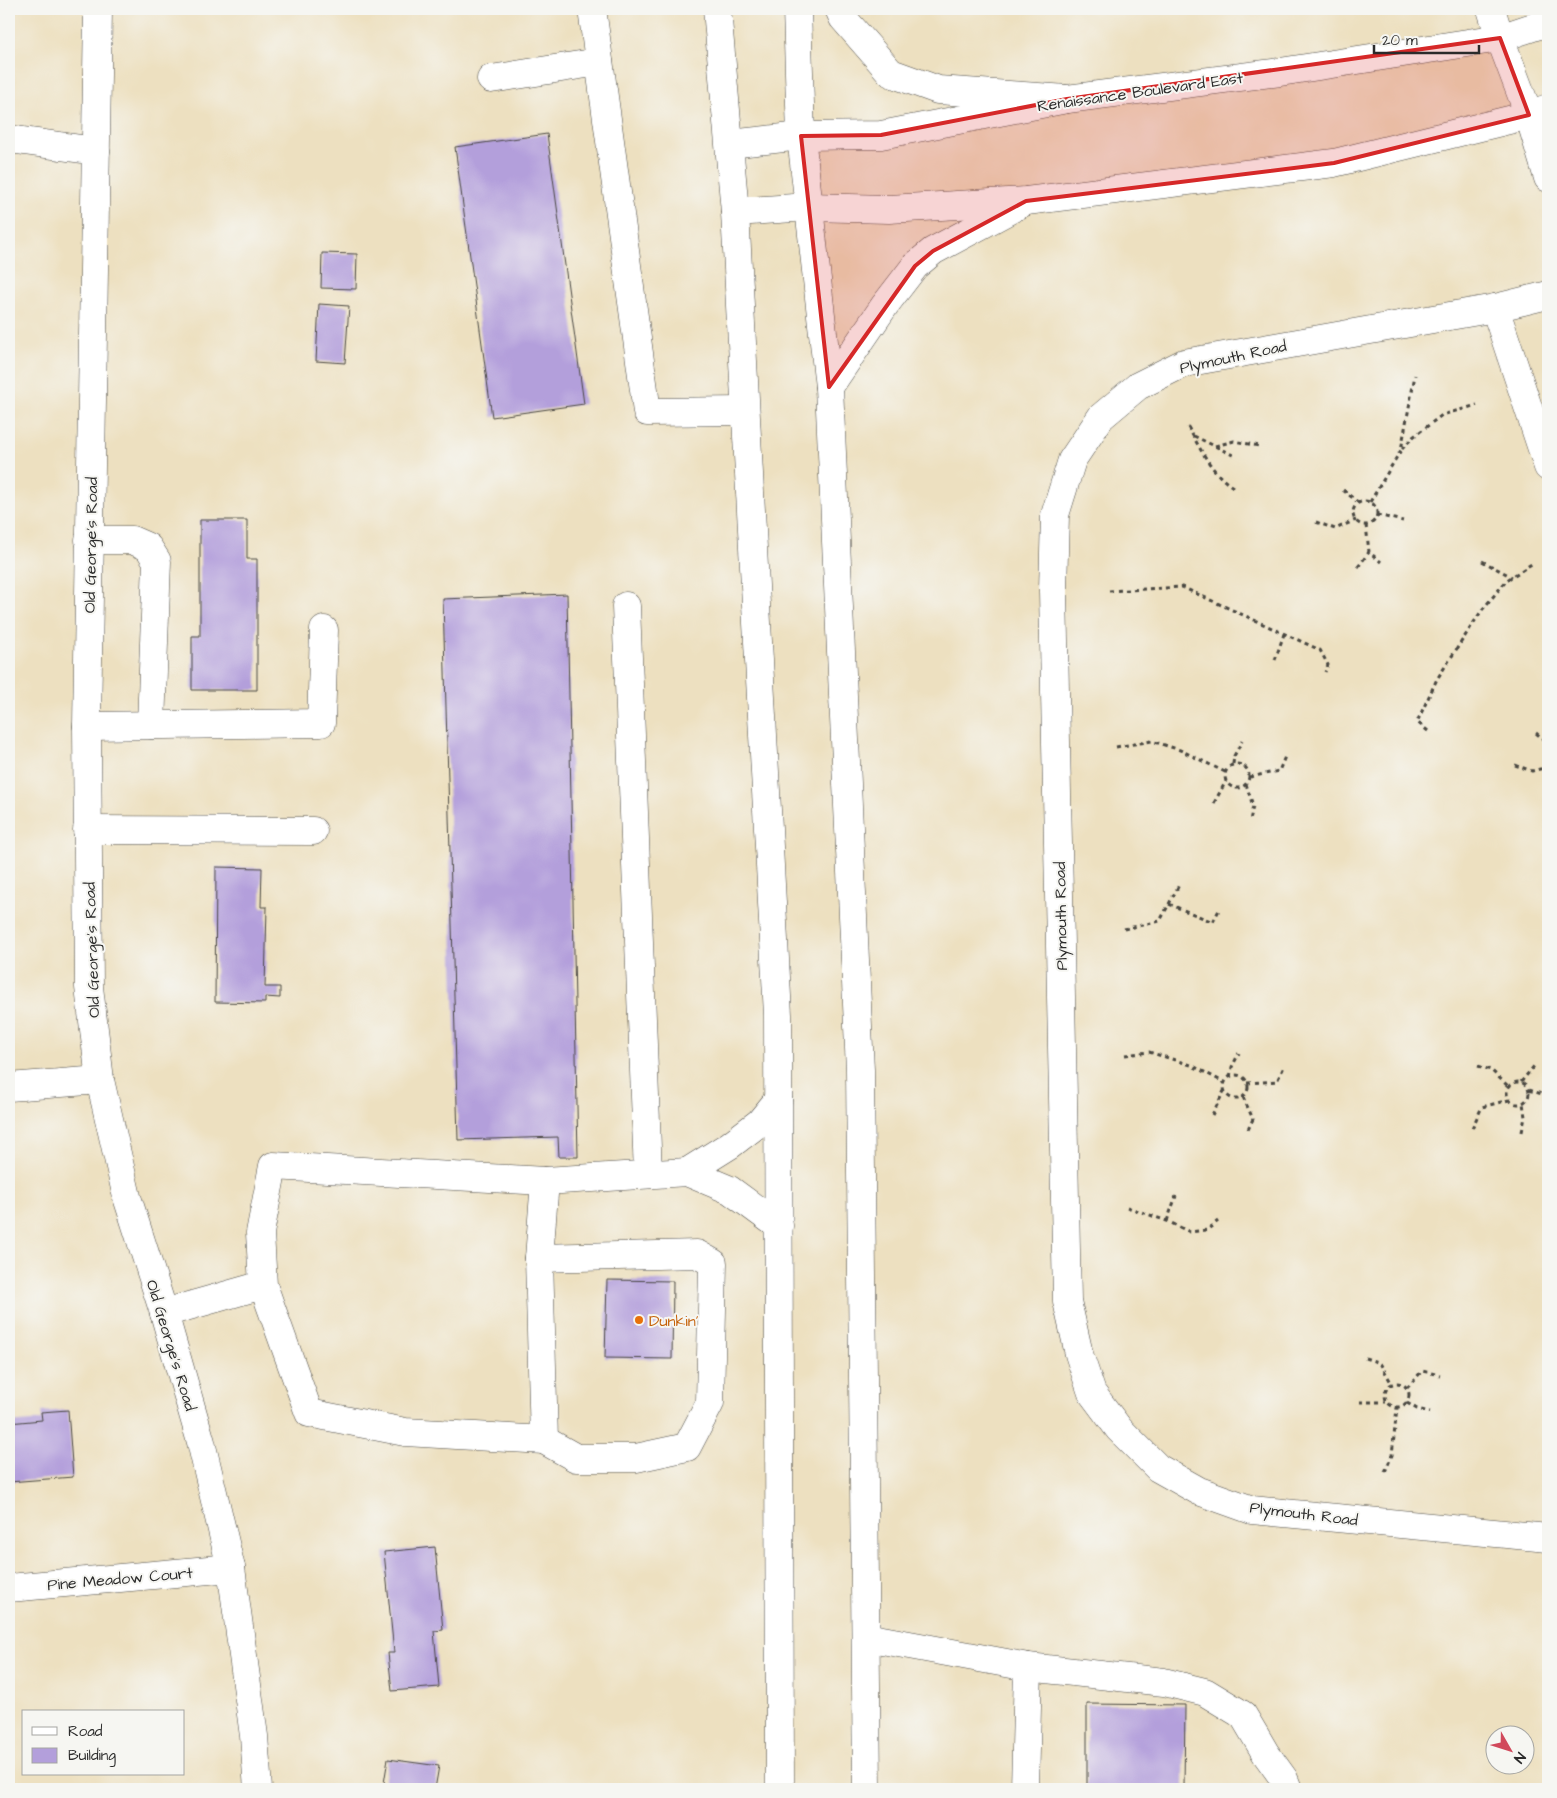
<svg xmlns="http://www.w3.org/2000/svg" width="1557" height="1798" font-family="'Architects Daughter',sans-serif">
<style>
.building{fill:#b39fdb}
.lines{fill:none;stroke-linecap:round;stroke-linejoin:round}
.minor-casing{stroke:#484641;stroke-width:29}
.highway-casing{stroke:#484641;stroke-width:29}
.path{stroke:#484641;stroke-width:3;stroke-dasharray:4 4;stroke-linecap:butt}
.minor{stroke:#fff;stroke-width:28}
.highway{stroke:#fff;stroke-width:28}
.marked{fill:#d62828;fill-opacity:0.2;stroke:#d62828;stroke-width:4;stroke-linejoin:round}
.food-dot{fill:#e8710a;stroke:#f6f6f2;stroke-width:2}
.labels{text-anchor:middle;stroke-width:4;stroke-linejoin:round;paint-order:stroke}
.street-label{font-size:16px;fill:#2b2b2b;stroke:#f6f6f2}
.food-label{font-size:16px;fill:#c56008;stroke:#f6f6f2;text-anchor:start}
</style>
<rect width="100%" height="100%" fill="#f6f6f2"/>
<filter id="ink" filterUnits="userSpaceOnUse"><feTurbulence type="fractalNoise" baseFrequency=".02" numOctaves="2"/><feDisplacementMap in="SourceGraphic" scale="10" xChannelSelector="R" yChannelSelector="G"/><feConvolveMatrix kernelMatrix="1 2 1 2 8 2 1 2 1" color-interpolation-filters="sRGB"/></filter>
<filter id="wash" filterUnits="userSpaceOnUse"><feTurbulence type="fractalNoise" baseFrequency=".0096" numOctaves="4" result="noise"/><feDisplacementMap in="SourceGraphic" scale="20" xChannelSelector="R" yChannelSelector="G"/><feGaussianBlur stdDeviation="1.12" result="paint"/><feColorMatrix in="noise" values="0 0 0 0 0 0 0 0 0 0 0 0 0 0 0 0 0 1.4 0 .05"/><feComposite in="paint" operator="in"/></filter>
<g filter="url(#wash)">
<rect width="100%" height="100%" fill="#ede0c0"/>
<g id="blocks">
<g class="building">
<polygon points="547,134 584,404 492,417 455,147"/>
<polygon points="322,253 357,254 356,289 321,288"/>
<polygon points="319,304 349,306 345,363 316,361"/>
<polygon points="200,520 247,520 247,559 257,559 257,690 192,690 192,636 200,636"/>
<polygon points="567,594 578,1157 559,1157 558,1137 458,1140 443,599"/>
<polygon points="216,867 262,868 261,907 267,907 265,987 280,987 280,998 265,997 265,1003 215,1002"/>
<polygon points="607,1280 673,1281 672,1359 605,1358"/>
<polygon points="68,1410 73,1477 9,1482 9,1423 42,1420 41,1412"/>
<polygon points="435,1547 443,1630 434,1631 439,1687 392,1691 388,1653 394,1653 384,1552"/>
<polygon points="1087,1704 1185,1705 1184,1789 1087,1789"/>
<polygon points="388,1759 439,1766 435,1789 383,1789"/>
</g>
</g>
</g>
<g filter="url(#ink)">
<use href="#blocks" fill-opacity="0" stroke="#484641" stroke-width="1"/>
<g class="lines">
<defs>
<g id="minor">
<polyline points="98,9 87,726 89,987 100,1080 127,1197 164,1313 201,1442 231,1568 254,1736 258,1789"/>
<polyline points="592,9 647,412 745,411"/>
<polyline points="1491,9 1500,38 1529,115 1548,178"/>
<polyline points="491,79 599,62"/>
<polyline points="9,139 96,151"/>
<polyline points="730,144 801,136 881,135 1067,99 1280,72 1500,38 1548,22"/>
<polyline points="735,212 809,207 889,209 1026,201 1334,163 1529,115 1548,108"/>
<polyline points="1548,295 1495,308 1184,363 1138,386 1101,417 1072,460 1055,515 1053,590 1067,1301 1079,1354 1092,1393 1119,1429 1158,1468 1199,1491 1252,1510 1548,1538"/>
<polyline points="1495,308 1548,467"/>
<polyline points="89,540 132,540 148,547 157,561 151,725"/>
<polyline points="626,606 648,1174"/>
<polyline points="87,726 321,723 324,630"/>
<polyline points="87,830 313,831"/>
<polyline points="9,1087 100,1080"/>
<polyline points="687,1172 730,1145 760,1122 778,1100"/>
<polyline points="545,1181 687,1172 730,1190 779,1226"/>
<polyline points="539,1258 697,1254 713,1263 710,1403 687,1447 636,1458 576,1458 544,1440"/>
<polyline points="164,1313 263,1285 309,1413 405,1432 544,1440 539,1258 545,1181 273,1166 260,1233 263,1285"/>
<polyline points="9,1588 231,1568"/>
<polyline points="866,1637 1028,1667 1025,1789"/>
<polyline points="1028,1667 1164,1682 1205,1692 1243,1715 1266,1754 1284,1779 1288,1789"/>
</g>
<g id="highway">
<polyline points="717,9 735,212 778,1015 780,1789"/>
<polyline points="797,9 801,136 829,387 860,1070 867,1789"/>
<polyline points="839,9 843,18 891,73 938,90 1067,99"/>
<polyline points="829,387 885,305 915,266 933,251 1026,201"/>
</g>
</defs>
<use href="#minor" class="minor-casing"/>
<use href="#highway" class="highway-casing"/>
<g class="path">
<path d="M1188,427C1200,448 1212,474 1233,487"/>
<polyline points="1194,436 1235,456"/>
<polyline points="1215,446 1234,441 1259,446"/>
<polyline points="1402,449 1413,437 1442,415 1477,405"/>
<polyline points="1343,490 1359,503"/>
<circle cx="1365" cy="513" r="12"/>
<polyline points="1370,502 1401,450 1415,375"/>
<polyline points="1377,515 1403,521"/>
<polyline points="1316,522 1335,529 1356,520"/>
<polyline points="1366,525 1369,552 1381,562"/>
<polyline points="1482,561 1512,577"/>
<polyline points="1358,567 1369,552"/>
<polyline points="1109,591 1182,587 1320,650 1328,665 1325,672"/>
<polyline points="1275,660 1284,634"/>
<polyline points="1428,731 1417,722 1437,679 1482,610 1507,580 1533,563"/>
<polyline points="1536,733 1548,743"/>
<polyline points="1116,747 1152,741 1180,750 1225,772"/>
<circle cx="1237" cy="776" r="12"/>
<polyline points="1233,764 1234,756 1242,741"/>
<polyline points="1515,765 1532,771 1548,767"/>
<polyline points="1250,777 1279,771 1286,754"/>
<polyline points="1246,784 1253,806 1250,821"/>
<polyline points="1214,803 1226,781"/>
<polyline points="1169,904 1213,922 1220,908"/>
<polyline points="1124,929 1160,921 1179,885"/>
<polyline points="1125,1055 1149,1052 1191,1065 1225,1083"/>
<polyline points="1478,1066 1491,1070 1508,1086"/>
<circle cx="1236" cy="1087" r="12"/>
<polyline points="1230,1077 1232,1067 1239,1053"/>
<circle cx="1518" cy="1093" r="11"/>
<polyline points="1521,1082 1535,1065"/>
<polyline points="1247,1083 1277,1081 1284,1067"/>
<polyline points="1529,1090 1548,1096"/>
<polyline points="1243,1097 1253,1119 1247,1132"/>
<polyline points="1212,1115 1224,1091"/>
<polyline points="1472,1128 1482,1107 1509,1100"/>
<polyline points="1522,1132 1525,1117 1523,1103"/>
<polyline points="1127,1207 1167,1221 1190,1232 1207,1230 1218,1221"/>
<polyline points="1167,1221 1176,1196"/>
<polyline points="1365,1358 1380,1363 1392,1384"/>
<circle cx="1397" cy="1395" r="12"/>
<polyline points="1407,1388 1422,1371 1440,1375"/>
<polyline points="1360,1402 1386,1402"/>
<polyline points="1407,1403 1417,1409 1430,1412"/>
<polyline points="1385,1472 1392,1455 1397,1408"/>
</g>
<use href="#minor" class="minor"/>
<use href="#highway" class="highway"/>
</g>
</g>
<path class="marked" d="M1500,38L1529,115L1334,163L1026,201L933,251L915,266L829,387L801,136L881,135L1067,99Z"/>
<circle class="food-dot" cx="639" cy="1320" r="5"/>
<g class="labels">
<g class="street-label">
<text transform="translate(1140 91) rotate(-8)" y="6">Renaissance Boulevard East</text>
<text transform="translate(1233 356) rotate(-12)" y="6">Plymouth Road</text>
<text transform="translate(90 545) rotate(-89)" y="6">Old George's Road</text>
<text transform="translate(1060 916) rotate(-91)" y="6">Plymouth Road</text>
<text transform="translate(91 950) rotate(-92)" y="6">Old George's Road</text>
<text transform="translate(172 1345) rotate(73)" y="6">Old George's Road</text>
<text transform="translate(1304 1513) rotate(7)" y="6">Plymouth Road</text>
<text transform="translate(120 1578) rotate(-5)" y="6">Pine Meadow Court</text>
</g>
<g class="food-label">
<text x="649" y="1326">Dunkin'</text>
</g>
</g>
<rect width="1557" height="1798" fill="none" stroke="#f6f6f2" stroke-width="30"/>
<rect x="22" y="1710" width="162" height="65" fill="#f6f6f2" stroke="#a5a5a2"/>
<rect x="32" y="1727" width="25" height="8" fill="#ffffff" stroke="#a5a5a2"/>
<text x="68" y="1736" font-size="15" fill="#2b2b2b">Road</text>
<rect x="32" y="1748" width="25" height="15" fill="#b39fdb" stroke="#a5a5a2"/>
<text x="68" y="1760" font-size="15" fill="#2b2b2b">Building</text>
<g transform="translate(1510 1750) rotate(129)"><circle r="24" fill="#f6f6f2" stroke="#a5a5a2"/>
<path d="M0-4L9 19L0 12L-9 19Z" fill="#d1495b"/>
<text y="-8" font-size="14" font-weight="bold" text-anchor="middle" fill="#2b2b2b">N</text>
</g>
<path d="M1374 45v8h105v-8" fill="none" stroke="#2b2b2b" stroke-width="2.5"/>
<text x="1382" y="45" font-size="15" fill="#2b2b2b" stroke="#f6f6f2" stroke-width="4" paint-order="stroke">20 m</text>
</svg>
